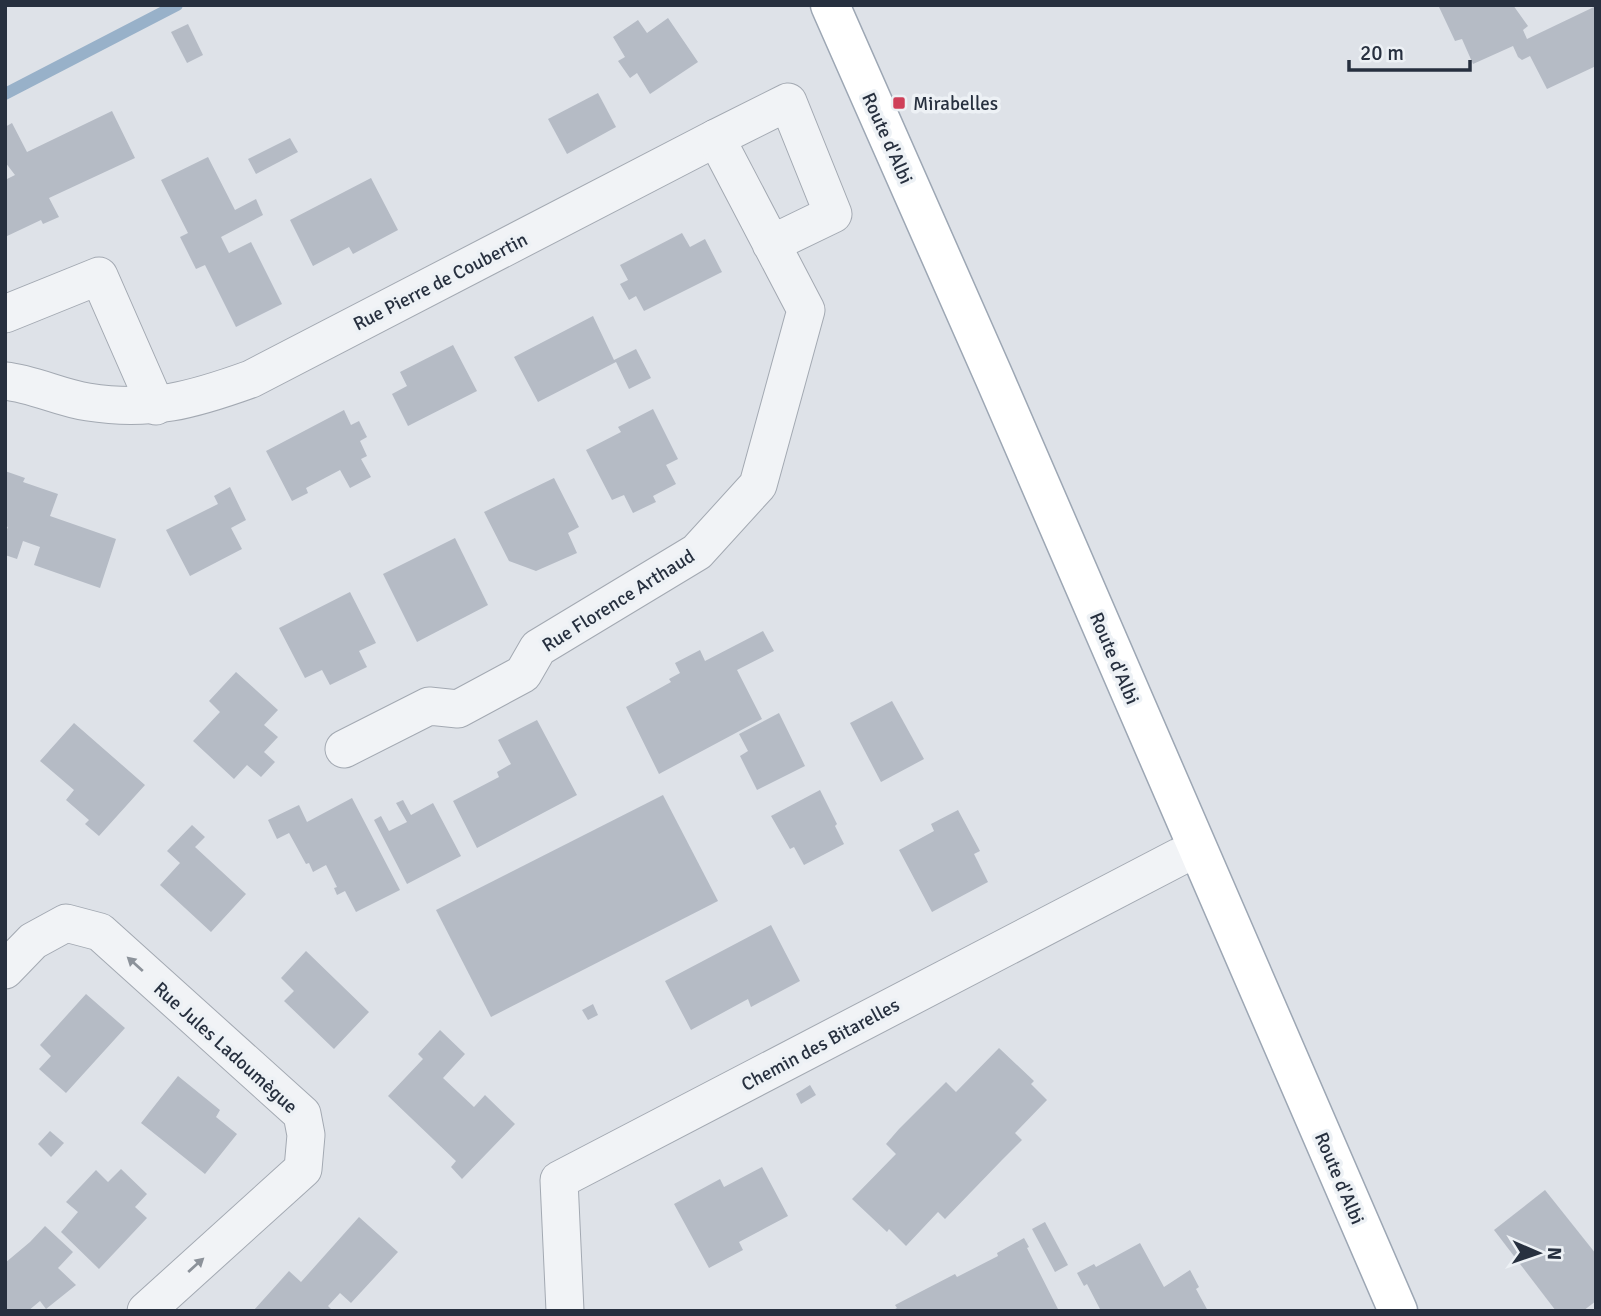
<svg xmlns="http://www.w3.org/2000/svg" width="1601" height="1316" font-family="Signika,sans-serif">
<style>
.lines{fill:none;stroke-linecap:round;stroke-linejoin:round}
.stream{stroke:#98b1c9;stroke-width:12}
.building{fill:#b5bbc5}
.minor-casing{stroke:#a3a9b2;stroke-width:39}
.primary-casing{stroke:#9da7b4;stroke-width:41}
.minor{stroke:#f1f3f6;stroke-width:37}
.primary{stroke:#fff;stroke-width:38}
.oneway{fill:#8c929a}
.poi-dot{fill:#cf4059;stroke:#edf1f5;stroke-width:2.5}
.labels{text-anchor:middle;stroke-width:7;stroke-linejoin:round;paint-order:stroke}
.poi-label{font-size:19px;fill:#27303f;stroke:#edf1f5;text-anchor:start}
.street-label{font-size:19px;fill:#27303f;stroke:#edf1f5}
</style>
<rect width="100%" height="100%" fill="#dee2e8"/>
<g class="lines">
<polyline class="stream" points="5,94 177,5"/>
</g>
<g class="building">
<polygon points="1443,5 1513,5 1528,26 1523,30 1527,39 1596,6 1596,66 1547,89 1530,56 1522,60 1518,57 1513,46 1473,64 1462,39 1455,41 1439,7"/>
<polygon points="668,18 698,62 650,94 637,73 630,78 618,61 625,57 613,37 638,20 647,33"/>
<polygon points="188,24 203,55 187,63 171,32"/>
<polygon points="598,93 616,127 567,154 548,119"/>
<polygon points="112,111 135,158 49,198 59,217 43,224 41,220 5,237 5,180 15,175 5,162 5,127 12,123 27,152"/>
<polygon points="290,138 298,152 256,174 248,159"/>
<polygon points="208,157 235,210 256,199 263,215 221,237 229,253 251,242 282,304 236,327 205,265 196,269 180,237 188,233 161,180"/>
<polygon points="371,178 398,230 353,254 349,247 313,266 290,220"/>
<polygon points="682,233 690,247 705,239 722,272 644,311 636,296 629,300 620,284 628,280 620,265"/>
<polygon points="593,316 614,360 636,349 651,378 629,389 616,362 538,402 514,357"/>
<polygon points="453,345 477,391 408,426 392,394 407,386 400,372"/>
<polygon points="653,409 678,459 666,465 676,484 653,496 656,502 633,513 624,495 612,500 586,450 621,432 618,427"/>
<polygon points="344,410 351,425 359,421 367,437 360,441 367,456 361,459 371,477 350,488 340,470 306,488 308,493 292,501 266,451"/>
<polygon points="5,471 25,478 23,482 58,494 50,516 116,539 100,588 34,565 40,547 23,541 17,559 5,555 5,534 8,527 5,526"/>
<polygon points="554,478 579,527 568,533 577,553 536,571 509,561 484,512"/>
<polygon points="230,487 246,520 231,528 242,549 190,576 166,530 218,504 214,496"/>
<polygon points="455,538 488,605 417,642 383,574"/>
<polygon points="350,592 376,643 359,651 367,667 330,685 322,670 305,678 279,628"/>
<polygon points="763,631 774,651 737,670 762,719 659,774 626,707 671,682 669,679 680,673 675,663 700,650 705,661"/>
<polygon points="236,672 278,710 264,725 278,737 264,752 275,762 261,777 247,765 234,779 193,741 220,712 209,701"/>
<polygon points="892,701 924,759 881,782 850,723"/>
<polygon points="779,713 805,766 757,790 740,756 748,751 739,734"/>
<polygon points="537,720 577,795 477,848 453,801 499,777 497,772 511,764 498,740"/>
<polygon points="74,723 145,785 99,836 85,824 89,820 66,800 74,790 40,761"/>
<polygon points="820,790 837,824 835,826 844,844 804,865 794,847 790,849 771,816"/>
<polygon points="663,795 718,901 491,1017 436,910"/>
<polygon points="352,798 400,890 356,912 345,891 337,895 334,888 337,887 326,865 313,872 309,863 306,864 289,833 277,839 268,820 299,805 307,822"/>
<polygon points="403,800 411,815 433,803 461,856 407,884 374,820 381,816 389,831 407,822 396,803"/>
<polygon points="958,810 980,851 974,854 988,882 932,912 899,850 934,831 931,824"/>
<polygon points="192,825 205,837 195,847 246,894 211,932 160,885 180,863 167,851"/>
<polygon points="771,925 800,981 751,1007 748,999 691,1030 665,981"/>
<polygon points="306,951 369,1012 334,1049 284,1001 294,991 281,978"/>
<polygon points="86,994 125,1028 66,1093 39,1069 51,1056 40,1045"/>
<polygon points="593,1004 598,1015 588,1020 582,1010"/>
<polygon points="440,1030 465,1054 443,1078 474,1107 485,1095 515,1124 462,1179 451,1167 456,1161 388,1096 423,1059 418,1054"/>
<polygon points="999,1048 1034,1081 1031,1084 1047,1100 1015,1133 1022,1140 1002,1160 945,1219 938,1212 906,1246 889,1229 887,1232 852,1199 896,1154 886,1144 899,1129 946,1082 956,1092"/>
<polygon points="178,1076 220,1110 216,1117 237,1134 205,1174 141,1123"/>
<polygon points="810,1085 816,1095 801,1104 796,1094"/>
<polygon points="50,1131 64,1143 51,1157 38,1144"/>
<polygon points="762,1167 788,1216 739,1242 743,1250 709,1268 674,1204 720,1179 724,1187"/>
<polygon points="121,1169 147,1194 135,1207 147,1218 99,1269 61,1232 78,1212 66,1202 96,1170 108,1182"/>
<polygon points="1545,1190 1596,1254 1596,1301 1583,1311 1556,1311 1494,1230"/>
<polygon points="359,1217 398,1252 351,1303 340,1293 328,1306 333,1311 253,1311 289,1271 301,1282"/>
<polygon points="1045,1222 1068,1265 1055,1272 1032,1229"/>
<polygon points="45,1226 73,1252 58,1268 76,1285 46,1309 40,1301 28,1311 5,1311 5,1263 30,1242"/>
<polygon points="1024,1238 1029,1247 1027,1248 1059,1311 891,1311 897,1308 895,1305 955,1274 957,1277 998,1256 997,1253"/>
<polygon points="1140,1243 1164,1287 1190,1270 1199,1287 1196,1289 1208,1311 1101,1311 1087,1284 1084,1286 1077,1273 1094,1264 1096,1267"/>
</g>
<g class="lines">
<defs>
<g id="minor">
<polyline points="5,314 99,276 156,406"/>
<path d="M5,381C34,384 60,398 88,402C151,412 193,400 251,379L716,138"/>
<polyline points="344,749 429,706 458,709 523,674 538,648 697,552 758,485 806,310 716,138 788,102 833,214 771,244"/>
<polyline points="5,970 33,941 66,923 100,932 302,1114 306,1135 303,1169 146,1311"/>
<polyline points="565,1311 559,1180 1179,857 1198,850"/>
</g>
<polyline id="primary" points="830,5 994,377 1398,1311"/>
</defs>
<use href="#minor" class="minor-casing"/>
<use href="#primary" class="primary-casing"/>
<use href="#minor" class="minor"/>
<use href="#primary" class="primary"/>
</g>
<defs><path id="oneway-solid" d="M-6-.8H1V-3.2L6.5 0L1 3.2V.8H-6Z" transform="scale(1.75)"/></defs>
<g class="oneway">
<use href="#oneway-solid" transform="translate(135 964) rotate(-138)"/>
<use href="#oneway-solid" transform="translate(196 1265) rotate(-42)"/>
</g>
<rect class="poi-dot" x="892" y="96" width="14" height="14" rx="3.5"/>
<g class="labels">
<g class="poi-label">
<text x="913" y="110">Mirabelles</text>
</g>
<g class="street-label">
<text transform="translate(888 138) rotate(66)" y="7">Route d'Albi</text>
<text transform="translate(440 281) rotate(-27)" y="7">Rue Pierre de Coubertin</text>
<text transform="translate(618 600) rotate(-32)" y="7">Rue Florence Arthaud</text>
<text transform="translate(1115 658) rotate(67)" y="7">Route d'Albi</text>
<text transform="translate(820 1044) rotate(-28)" y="7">Chemin des Bitarelles</text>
<text transform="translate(226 1047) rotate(42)" y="7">Rue Jules Ladoumègue</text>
<text transform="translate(1340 1178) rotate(67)" y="7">Route d'Albi</text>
</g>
</g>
<rect width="1601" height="1316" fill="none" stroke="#27303f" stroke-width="14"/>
<g transform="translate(1538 1253) rotate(92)" stroke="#edf1f5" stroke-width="5" paint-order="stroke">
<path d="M0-5L12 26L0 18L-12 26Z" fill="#27303f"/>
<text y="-10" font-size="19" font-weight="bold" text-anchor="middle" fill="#27303f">N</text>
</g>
<path d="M1349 60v10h121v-10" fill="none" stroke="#27303f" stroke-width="3.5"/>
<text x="1360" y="60" font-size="21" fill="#27303f" stroke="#edf1f5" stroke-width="5" paint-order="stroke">20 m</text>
</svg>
